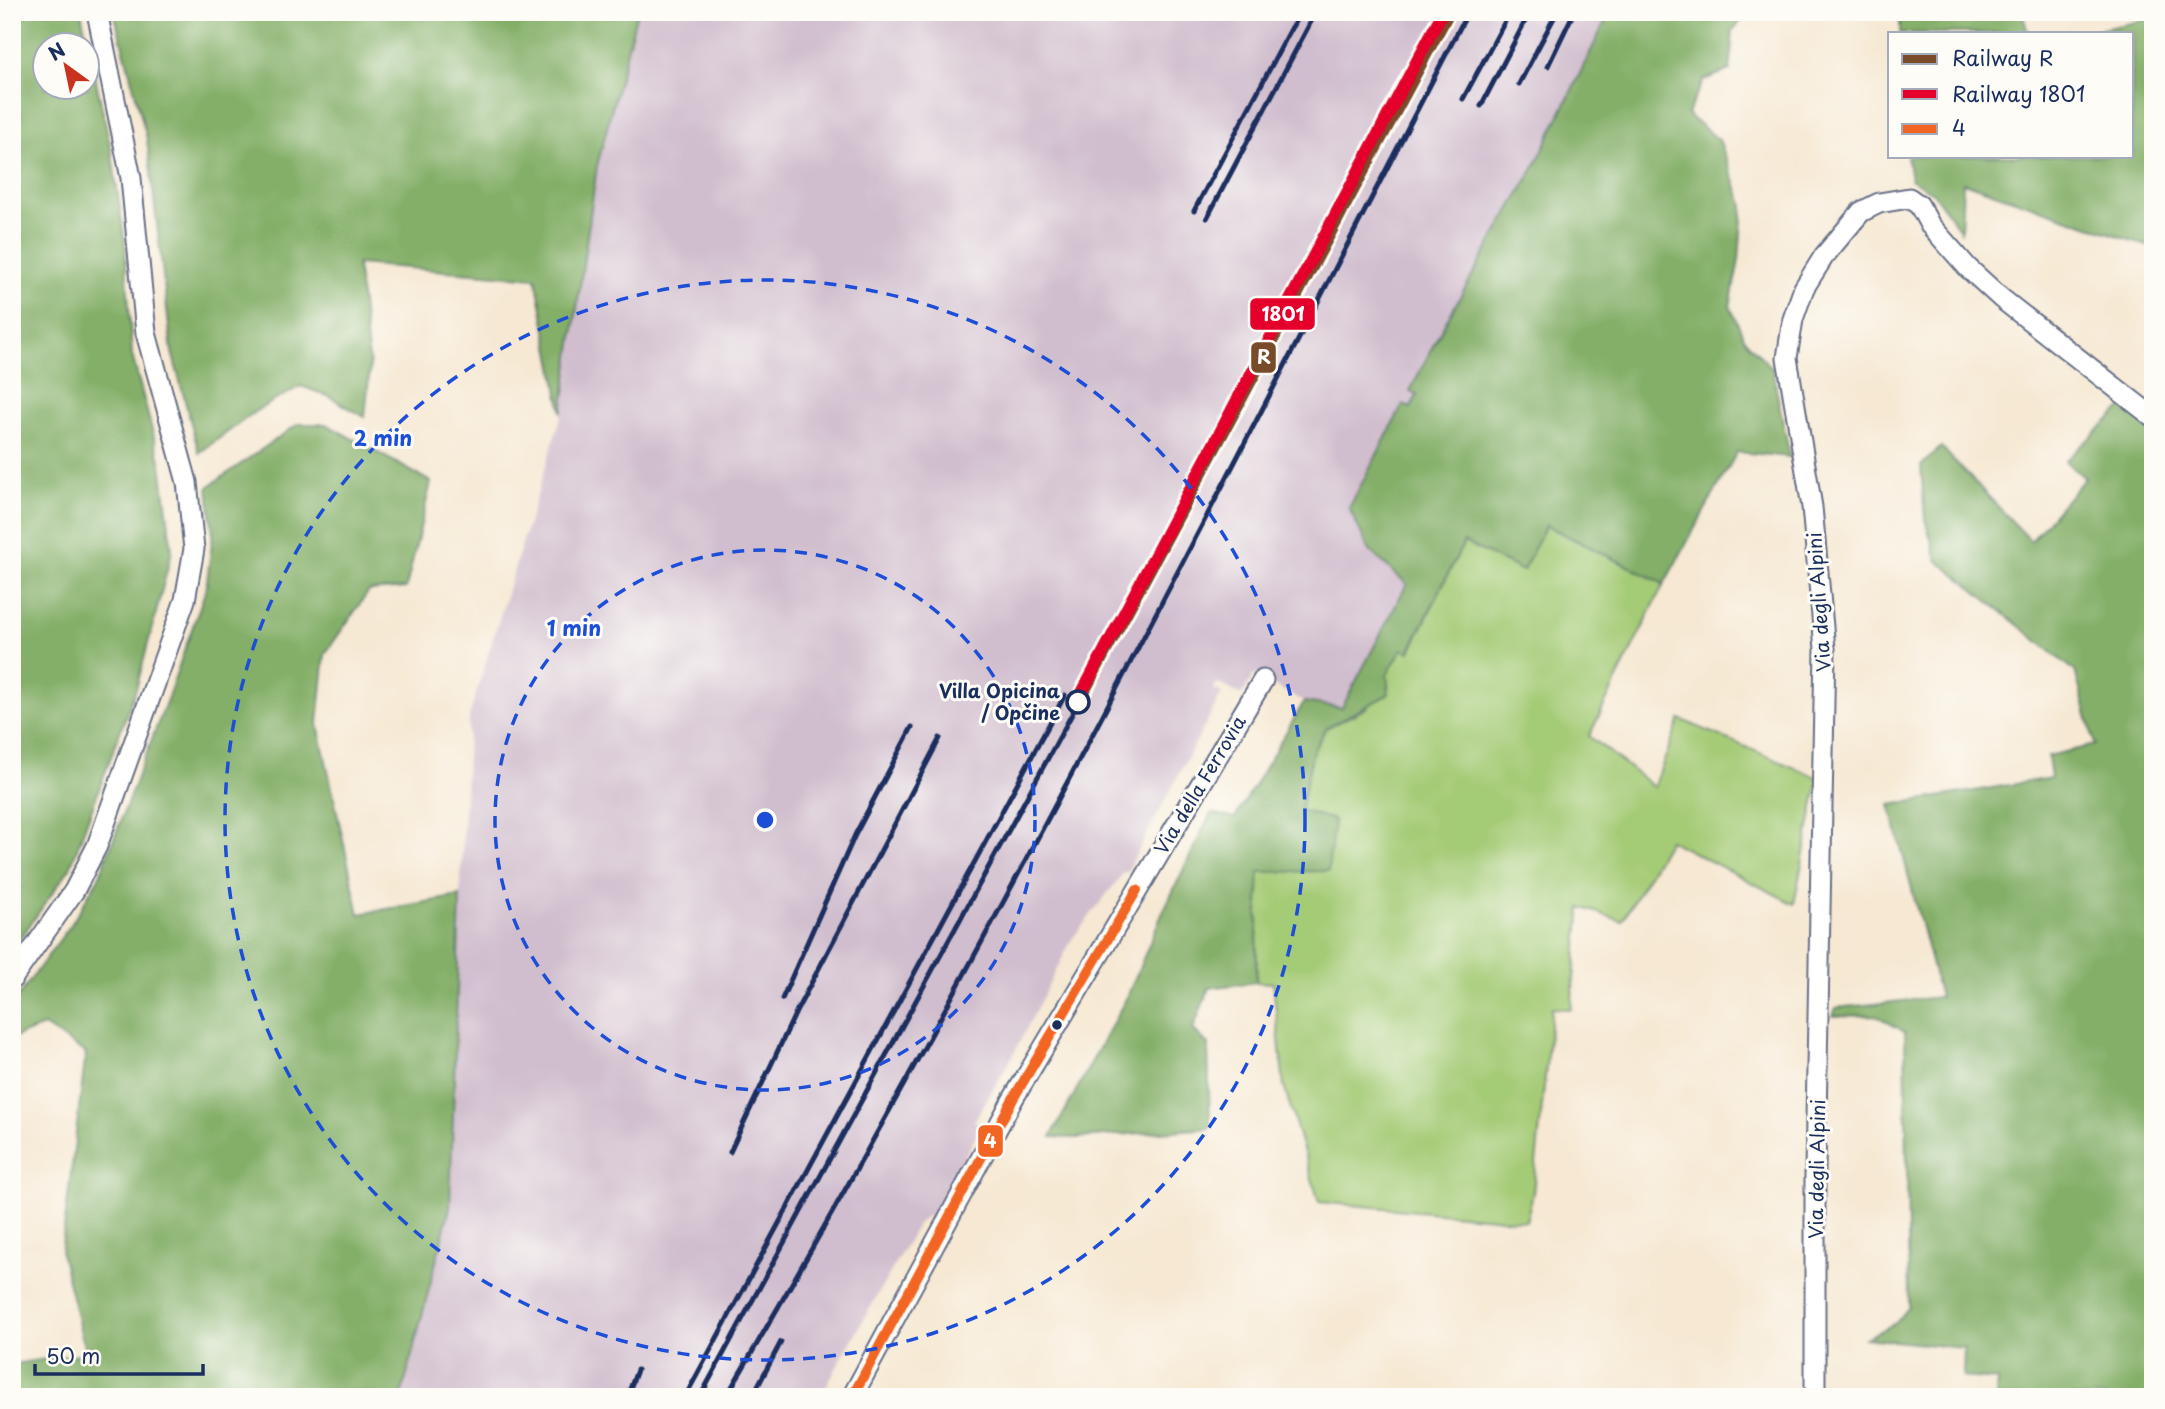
<svg xmlns="http://www.w3.org/2000/svg" width="2165" height="1409" font-family="'Playpen Sans',sans-serif">
<style>
.industrial{fill:#d0bdcd}
.green{fill:#a4cb76;stroke:#607d6a;stroke-width:2}
.forest{fill:#83af67;stroke:#4f6f62;stroke-width:2;fill-rule:evenodd}
.lines{fill:none;stroke-linecap:round;stroke-linejoin:round}
.street-casing{stroke:#687087;stroke-width:23}
.street{stroke:#fff;stroke-width:19}
.rail{stroke:#1b2f5e;stroke-width:5}
.bus-1-casing{stroke:#fdfcf7;stroke-width:16}
.bus-1{stroke:#f26522;stroke-width:10}
.rail-1-casing{stroke:#fdfcf7;stroke-width:18}
.rail-2-casing{stroke:#fdfcf7;stroke-width:18}
.rail-1{stroke:#7a4b2a;stroke-width:12}
.rail-2{stroke:#e4002b;stroke-width:12}
.ring{fill:none;stroke:#1d4ed8;stroke-width:3.5;stroke-dasharray:12 9}
.stop-dot{fill:#fdfcf7;stroke:#1b2f5e;stroke-width:3.5}
.bus-dot{fill:#1b2f5e;stroke:#fdfcf7;stroke-width:2.5}
.labels{text-anchor:middle;stroke-width:6;stroke-linejoin:round;paint-order:stroke}
.street-label{font-size:19px;fill:#1b2f5e;stroke:#fdfcf7}
.stop-label{font-size:19px;font-weight:bold;fill:#1b2f5e;stroke:#fdfcf7;text-anchor:end}
.centre{fill:#1d4ed8;stroke:#fdfcf7;stroke-width:3.5}
.ring-label{font-size:21px;text-anchor:middle;font-weight:bold;fill:#1d4ed8;stroke:#fdfcf7;stroke-width:6;stroke-linejoin:round;paint-order:stroke}
.line-badge{stroke:#fdfcf7;stroke-width:2.5}
.badge-label{font-size:19px;text-anchor:middle;font-weight:bold;fill:#fff}
</style>
<rect width="100%" height="100%" fill="#fdfcf7"/>
<filter id="ink" filterUnits="userSpaceOnUse"><feTurbulence type="fractalNoise" baseFrequency=".0143" numOctaves="2"/><feDisplacementMap in="SourceGraphic" scale="14" xChannelSelector="R" yChannelSelector="G"/><feConvolveMatrix kernelMatrix="1 2 1 2 8 2 1 2 1" color-interpolation-filters="sRGB"/></filter>
<filter id="wash" filterUnits="userSpaceOnUse"><feTurbulence type="fractalNoise" baseFrequency=".00686" numOctaves="4" result="noise"/><feDisplacementMap in="SourceGraphic" scale="28" xChannelSelector="R" yChannelSelector="G"/><feGaussianBlur stdDeviation="1.57" result="paint"/><feColorMatrix in="noise" values="0 0 0 0 0 0 0 0 0 0 0 0 0 0 0 0 0 1.4 0 .05"/><feComposite in="paint" operator="in"/></filter>
<g filter="url(#wash)">
<rect width="100%" height="100%" fill="#f6e8d2"/>
<polygon class="industrial" points="637,12 1610,12 1533,170 1440,333 1411,391 1418,394 1410,408 1404,405 1349,508 1370,551 1407,584 1342,708 1304,702 1254,674 1242,695 1217,683 1214,689 1222,693 1127,872 1124,872 1072,939 1011,1059 974,1121 982,1125 936,1209 918,1223 820,1397 401,1397 450,1207 456,973 469,717 562,413 597,166"/>
<polygon class="green" points="1545,525 1664,584 1589,736 1654,787 1680,719 1819,778 1794,904 1669,840 1622,921 1581,907 1571,1009 1552,1008 1533,1193 1526,1221 1319,1202 1284,1086 1273,983 1256,982 1259,871 1328,871 1300,811 1313,751 1326,728 1367,708 1402,648 1410,652 1464,542 1515,567"/>
<g class="forest">
<path d="M12,12H81L112,154L125,243L132,355L161,464L172,551L137,686L70,868L12,950ZM46,46H88V88H46Z"/>
<polygon points="114,12 637,12 597,166 562,413 536,278 357,264 370,367 365,417 328,396 301,386 256,411 199,453 172,352 147,139"/>
<polygon points="1610,12 1749,12 1733,30 1730,70 1704,80 1687,114 1719,140 1743,204 1739,260 1730,306 1745,340 1772,368 1790,457 1737,452 1664,584 1546,525 1523,571 1464,542 1409,652 1402,649 1387,675 1389,694 1326,728 1313,751 1300,810 1334,820 1328,871 1259,872 1256,982 1209,988 1193,1029 1208,1045 1210,1128 1077,1138 1051,1137 1128,995 1161,916 1211,813 1235,818 1304,702 1342,708 1407,584 1370,551 1349,508 1403,405 1411,408 1417,395 1410,391 1440,332 1533,170"/>
<polygon points="1895,12 2022,12 2028,33 1900,33 1900,14"/>
<polygon points="2149,19 2153,248 1963,182 1961,231 1934,194 1911,179 1907,156 2132,156 2132,33 2083,33"/>
<polygon points="2122,408 2153,427 2153,1397 1996,1397 1997,1380 1963,1377 1964,1348 1865,1338 1896,1323 1909,1307 1905,1032 1875,1015 1833,1016 1836,1008 1940,997 1890,805 2051,778 2048,756 2095,745 2075,671 1937,560 1925,519 1921,466 1941,447 2031,541 2085,478 2065,461"/>
<polygon points="298,424 326,424 431,482 406,588 369,591 325,654 318,724 359,914 460,896 450,1207 401,1397 12,1397 12,1364 86,1353 61,1253 86,1053 44,1026 12,1038 12,1005 72,923 99,877 168,697 206,589 213,534 208,487"/>
</g>
</g>
<g filter="url(#ink)">
<g class="lines">
<defs>
<g id="street">
<polyline points="12,979 74,891 97,846 185,600 194,549 187,482 146,333 131,178 97,12"/>
<polyline points="852,1397 1013,1099 1263,680"/>
<polyline points="1815,1397 1815,1172 1825,649 1812,507 1787,358 1793,319 1804,288 1824,256 1861,212 1879,203 1909,198 1919,205 1930,225 1968,268 2002,299 2153,417"/>
</g>
</defs>
<use href="#street" class="street-casing"/>
<use href="#street" class="street"/>
<g class="rail">
<polyline points="1548,66 1574,12"/>
<polyline points="1519,84 1557,12"/>
<polyline points="1463,99 1510,12"/>
<polyline points="1481,106 1530,12"/>
<polyline points="1194,211 1300,12"/>
<polyline points="1207,218 1316,12"/>
<polyline points="782,999 855,835 912,727"/>
<polyline points="730,1152 797,1010 940,738"/>
<polyline points="627,1397 637,1370"/>
<polyline points="685,1397 1065,695"/>
<polyline points="700,1397 1078,703"/>
<path d="M726,1397C991,946 1226,477 1468,12"/>
<polyline points="752,1397 781,1342"/>
</g>
<defs>
<polyline id="bus-1" points="852,1397 1013,1099 1137,890"/>
</defs>
<use href="#bus-1" class="bus-1-casing"/>
<use href="#bus-1" class="bus-1"/>
<defs>
<polyline id="rail-1" points="1078,703 1449,12"/>
<polyline id="rail-2" points="1077,702 1439,19"/>
</defs>
<use href="#rail-1" class="rail-1-casing"/>
<use href="#rail-2" class="rail-2-casing"/>
<use href="#rail-1" class="rail-1"/>
<use href="#rail-2" class="rail-2"/>
</g>
</g>
<g class="ring">
<circle cx="765" cy="820" r="270"/>
<circle cx="765" cy="820" r="540"/>
</g>
<circle class="stop-dot" cx="1078" cy="702" r="11"/>
<circle class="bus-dot" cx="1057" cy="1025" r="6"/>
<g class="labels">
<g class="street-label">
<text transform="translate(1819 602) rotate(-94)" y="7">Via degli Alpini</text>
<text transform="translate(1200 785) rotate(-59)" y="7">Via della Ferrovia</text>
<text transform="translate(1817 1169) rotate(-89)" y="7">Via degli Alpini</text>
</g>
<g class="stop-label">
<text x="1060" y="698">Villa Opicina<tspan x="1060" dy="22">/ Opčine</tspan></text>
</g>
</g>
<circle cx="765" cy="820" r="10" class="centre"/>
<g class="ring-label">
<text x="383" y="446">2 min</text>
<text x="574" y="636">1 min</text>
</g>
<g class="line-badge">
<rect x="1249" y="297" width="67" height="34" rx="7" fill="#e4002b"/>
<rect x="1250" y="341" width="27" height="33" rx="7" fill="#7a4b2a"/>
<rect x="977" y="1124" width="27" height="34" rx="7" fill="#f26522"/>
</g>
<g class="badge-label">
<text x="1283" y="321">1801</text>
<text x="1264" y="364">R</text>
<text x="990" y="1148">4</text>
</g>
<rect width="2165" height="1409" fill="none" stroke="#fdfcf7" stroke-width="42"/>
<rect x="1888" y="32" width="245" height="126" fill="#fdfcf7" stroke="#a3aaba" stroke-width="2"/>
<rect x="1902" y="54" width="35" height="10" fill="#7a4b2a" stroke="#a3aaba" stroke-width="2"/>
<text x="1952" y="66" font-size="21" fill="#1b2f5e">Railway R</text>
<rect x="1902" y="89" width="35" height="10" fill="#e4002b" stroke="#a3aaba" stroke-width="2"/>
<text x="1952" y="102" font-size="21" fill="#1b2f5e">Railway 1801</text>
<rect x="1902" y="124" width="35" height="10" fill="#f26522" stroke="#a3aaba" stroke-width="2"/>
<text x="1952" y="136" font-size="21" fill="#1b2f5e">4</text>
<g transform="translate(66 66) rotate(327)"><circle r="33" fill="#fdfcf7" stroke="#a3aaba" stroke-width="2"/>
<path d="M0-5L12 26L0 18L-12 26Z" fill="#c8321e"/>
<text y="-10" font-size="19" font-weight="bold" text-anchor="middle" fill="#1b2f5e">N</text>
</g>
<path d="M35 1364v10h168v-10" fill="none" stroke="#1b2f5e" stroke-width="3.5"/>
<text x="46" y="1364" font-size="21" fill="#1b2f5e" stroke="#fdfcf7" stroke-width="5" paint-order="stroke">50 m</text>
</svg>
